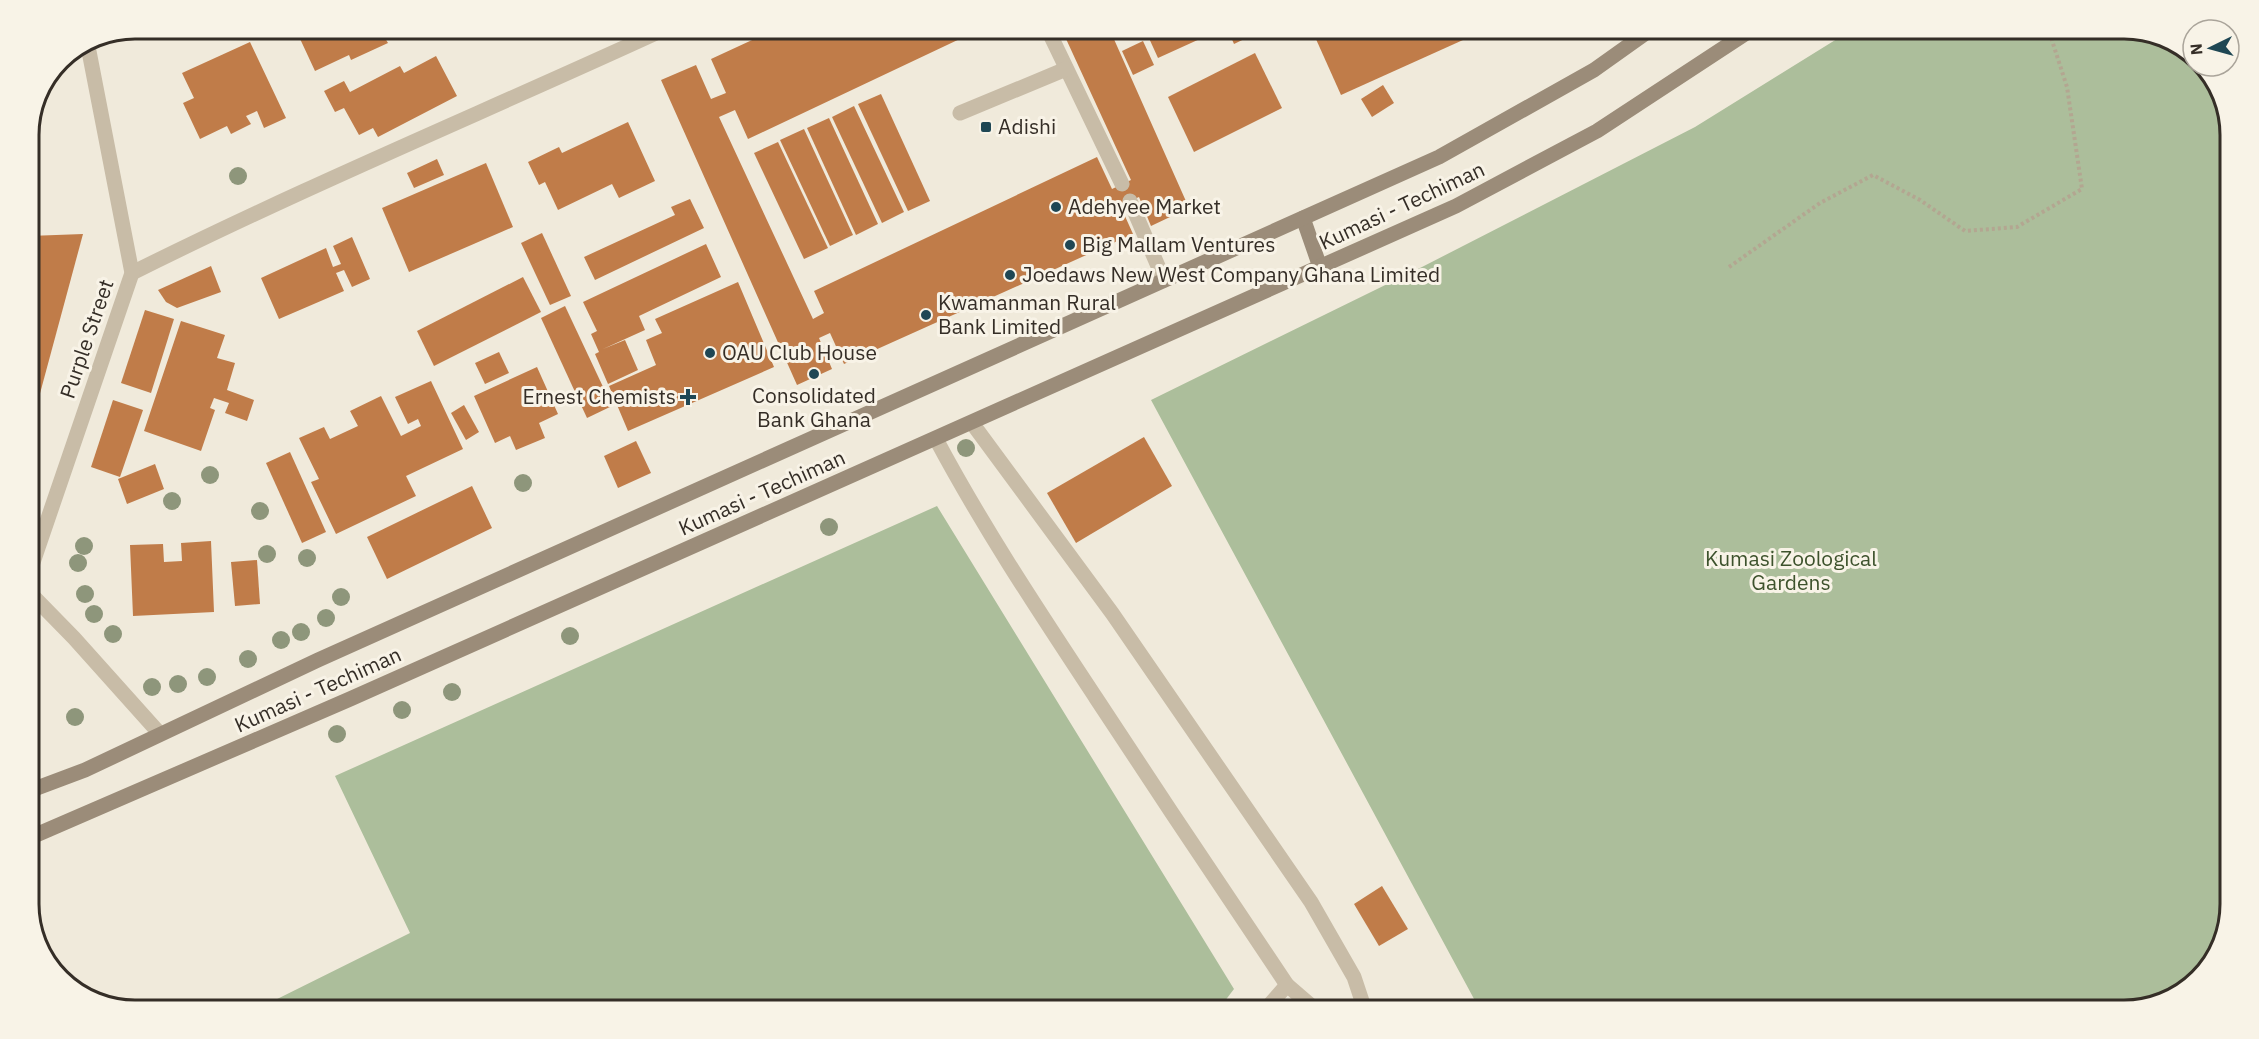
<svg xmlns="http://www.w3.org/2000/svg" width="2259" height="1039" font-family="'IBM Plex Sans',sans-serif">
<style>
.green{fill:#acbe9b}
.building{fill:#c07c49}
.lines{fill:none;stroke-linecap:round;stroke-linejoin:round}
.path{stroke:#b3a691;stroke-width:4;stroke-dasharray:3 3;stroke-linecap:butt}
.service{stroke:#c8bca7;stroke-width:15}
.minor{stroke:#c8bca7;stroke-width:15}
.secondary{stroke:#9b8c79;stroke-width:15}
.tree{fill:#8e967b}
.poi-dot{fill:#1f4754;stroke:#f8f3e7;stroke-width:2}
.labels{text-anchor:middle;stroke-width:6;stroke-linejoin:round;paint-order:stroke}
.poi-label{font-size:21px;fill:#352e27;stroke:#f8f3e7;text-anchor:start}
.street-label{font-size:21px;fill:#352e27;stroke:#f8f3e7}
.park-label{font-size:21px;fill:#3d522c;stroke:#f8f3e7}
.rim{fill:none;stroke:#352e27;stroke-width:3}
</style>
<rect width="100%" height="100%" fill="#f0eadb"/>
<g class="green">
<path d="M2124,29L2165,37L2193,60V66C2217,66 2224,109 2230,128V904L2222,945L2183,992L2124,1010H1480L1151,400L1422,267L1695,127L1853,29Z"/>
<polygon points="937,506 1234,989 1218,1010 255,1010 410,933 335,776"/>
</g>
<g class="building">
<polygon points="295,28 404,28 385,38 388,43 351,60 349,55 315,71"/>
<polygon points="778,28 983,28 748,139 735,110 719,117 813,319 824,313 814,291 1097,157 1112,189 1131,180 1061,28 1109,28 1189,208 1151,226 1139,197 1130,201 1120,205 1133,234 844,364 830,333 819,338 832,369 797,385 661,80 696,65 711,99 726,93 711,59"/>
<polygon points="1112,28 1138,28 1117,38"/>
<polygon points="1164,28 1224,28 1158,58 1148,36"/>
<polygon points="1227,28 1267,28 1234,44"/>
<polygon points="1311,28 1458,28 1463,40 1341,95"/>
<polygon points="1143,41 1154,65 1133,75 1122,51"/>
<polygon points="250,42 286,118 264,128 257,111 246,116 251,124 231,134 227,126 200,139 183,103 194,98 182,73"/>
<polygon points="1255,53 1282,108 1194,152 1168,97"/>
<polygon points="436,56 457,96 378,137 373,128 359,135 344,108 335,112 324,91 344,81 350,92 400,66 404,73"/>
<polygon points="1383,85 1394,103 1372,117 1361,99"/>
<polygon points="881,94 930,201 908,211 858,104"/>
<polygon points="854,106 904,212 882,223 832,117"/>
<polygon points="829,118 878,224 856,235 807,128"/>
<polygon points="628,122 655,181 619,198 612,184 558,210 545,182 539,185 528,162 559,147 562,153"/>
<polygon points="804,129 853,235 830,246 780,140"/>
<polygon points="778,142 828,248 804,259 754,153"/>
<polygon points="437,159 444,175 414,188 407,173"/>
<polygon points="486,163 513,227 409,272 382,208"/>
<polygon points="29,173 37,211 29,212"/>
<polygon points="690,199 704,228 595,280 584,257 675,215 671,207"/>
<polygon points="542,233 571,296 550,305 521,243"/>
<polygon points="83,234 35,412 29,410 29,236"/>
<polygon points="352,237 370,279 352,287 344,270 336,273 344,291 279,319 261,278 326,248 333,267 341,264 333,246"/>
<polygon points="706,244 721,277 639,316 645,330 603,349 625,340 638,370 608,384 595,354 599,352 591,334 597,331 583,302"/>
<polygon points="211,266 221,292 177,308 166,302 158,290"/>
<polygon points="523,277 541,312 434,366 417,331"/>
<polygon points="738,282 774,367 628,431 609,386 656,365 646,340 662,333 655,319"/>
<polygon points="565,306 612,406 587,418 541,318"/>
<polygon points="145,310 174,319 151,393 121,383"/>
<polygon points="181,321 225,335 217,358 235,363 227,390 254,400 247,421 225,413 229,403 214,398 210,408 215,410 201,451 144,431"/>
<polygon points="499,352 509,373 485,384 475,363"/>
<polygon points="537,367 558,414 539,423 545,438 516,450 510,436 495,443 474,396"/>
<polygon points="431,381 463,449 406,476 416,496 336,534 311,482 319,479 299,438 324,427 330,439 358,426 350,411 381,396 401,436 421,426 418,419 408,424 395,397"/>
<polygon points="113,400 143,410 120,477 91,467"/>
<polygon points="464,405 479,432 466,440 451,413"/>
<polygon points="1144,437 1172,486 1076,543 1047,493"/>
<polygon points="636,441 651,473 618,488 604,456"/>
<polygon points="290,452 326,532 302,543 266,463"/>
<polygon points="155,464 164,489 127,504 118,479"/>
<polygon points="472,486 492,528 387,579 367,537"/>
<polygon points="211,541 214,612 133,616 130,545 163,544 164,562 182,561 181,543"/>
<polygon points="257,560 260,604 235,606 231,562"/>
<polygon points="1382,886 1408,929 1379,946 1354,904"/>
<polygon points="55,957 68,982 50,969 49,966"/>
<polygon points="82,984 90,999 75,988"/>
</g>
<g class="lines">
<polyline class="path" points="1729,267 1820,203 1873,175 1920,200 1965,231 2017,227 2082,189 2067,87 2048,28"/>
<g class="service">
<polyline points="1047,28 1122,184"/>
<polyline points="960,113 1066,69"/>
<polyline points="1130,201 1164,280"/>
</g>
<g class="minor">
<path d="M132,273C308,185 489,110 667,28"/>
<polyline points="972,423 1112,613 1311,902 1354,977 1365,1010"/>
<path d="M936,439C984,529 1040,613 1096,698C1159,794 1223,890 1287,985L1316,1010"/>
<polyline points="29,574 132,273 87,41"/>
<polyline points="29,592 74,638 160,734"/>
<polyline points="1265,1010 1287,985"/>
</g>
<g class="secondary">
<polyline points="1303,218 1320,267"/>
<polyline points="29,791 85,770 318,660 1439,157 1594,70 1653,28"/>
<polyline points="29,838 350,699 1456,206 1597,131 1754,28"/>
</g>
</g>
<g class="tree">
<circle cx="238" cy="176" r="9"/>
<circle cx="966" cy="448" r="9"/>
<circle cx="210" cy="475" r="9"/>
<circle cx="523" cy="483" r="9"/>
<circle cx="172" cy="501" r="9"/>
<circle cx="260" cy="511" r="9"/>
<circle cx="829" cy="527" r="9"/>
<circle cx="84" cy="546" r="9"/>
<circle cx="267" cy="554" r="9"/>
<circle cx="307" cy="558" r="9"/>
<circle cx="78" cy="563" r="9"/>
<circle cx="85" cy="594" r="9"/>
<circle cx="341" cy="597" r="9"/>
<circle cx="94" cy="614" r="9"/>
<circle cx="326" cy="618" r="9"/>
<circle cx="301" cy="632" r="9"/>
<circle cx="113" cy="634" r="9"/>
<circle cx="570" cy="636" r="9"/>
<circle cx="281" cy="640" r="9"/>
<circle cx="248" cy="659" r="9"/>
<circle cx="207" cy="677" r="9"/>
<circle cx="178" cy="684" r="9"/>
<circle cx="152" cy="687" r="9"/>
<circle cx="452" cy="692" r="9"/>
<circle cx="402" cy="710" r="9"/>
<circle cx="75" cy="717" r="9"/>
<circle cx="337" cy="734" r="9"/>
</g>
<g class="poi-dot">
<rect x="980" y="121" width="12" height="12" rx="3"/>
<circle cx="1056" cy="207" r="6"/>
<circle cx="1070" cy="245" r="6"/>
<circle cx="1010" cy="275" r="6"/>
<circle cx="926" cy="315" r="6"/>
<circle cx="710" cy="353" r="6"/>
<circle cx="814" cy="374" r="6"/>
<path d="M685 388h6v6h6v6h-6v6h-6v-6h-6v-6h6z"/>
</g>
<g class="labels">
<g class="poi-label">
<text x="998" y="134">Adishi</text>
<text x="1068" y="214">Adehyee Market</text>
<text x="1082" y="252">Big Mallam Ventures</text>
<text x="1022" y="282">Joedaws New West Company Ghana Limited</text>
<text x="938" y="310">Kwamanman Rural<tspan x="938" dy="24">Bank Limited</tspan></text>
<text x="722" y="360">OAU Club House</text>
<text x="814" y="403" text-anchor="middle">Consolidated<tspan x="814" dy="24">Bank Ghana</tspan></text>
<text x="676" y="404" text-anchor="end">Ernest Chemists</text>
</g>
<g class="street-label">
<text transform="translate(1402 206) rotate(-25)" y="7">Kumasi - Techiman</text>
<text transform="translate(87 339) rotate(-71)" y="7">Purple Street</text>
<text transform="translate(762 493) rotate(-24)" y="7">Kumasi - Techiman</text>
<text transform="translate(318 690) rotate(-24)" y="7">Kumasi - Techiman</text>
</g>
<g class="park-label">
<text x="1791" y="566">Kumasi Zoological<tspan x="1791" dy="24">Gardens</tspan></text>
</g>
</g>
<path d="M0 0H2259V1039H0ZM135 39H2124A96 96 0 0 1 2220 135V904A96 96 0 0 1 2124 1000H135A96 96 0 0 1 39 904V135A96 96 0 0 1 135 39Z" fill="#f8f3e7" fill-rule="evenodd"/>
<path class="rim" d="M135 39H2124A96 96 0 0 1 2220 135V904A96 96 0 0 1 2124 1000H135A96 96 0 0 1 39 904V135A96 96 0 0 1 135 39Z"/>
<g transform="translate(2211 48) rotate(265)"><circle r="28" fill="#f8f3e7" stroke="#aaa49a" stroke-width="1.5"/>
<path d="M0-4.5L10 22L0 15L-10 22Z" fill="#1f4754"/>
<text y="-9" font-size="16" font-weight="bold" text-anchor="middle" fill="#352e27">N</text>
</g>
</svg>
